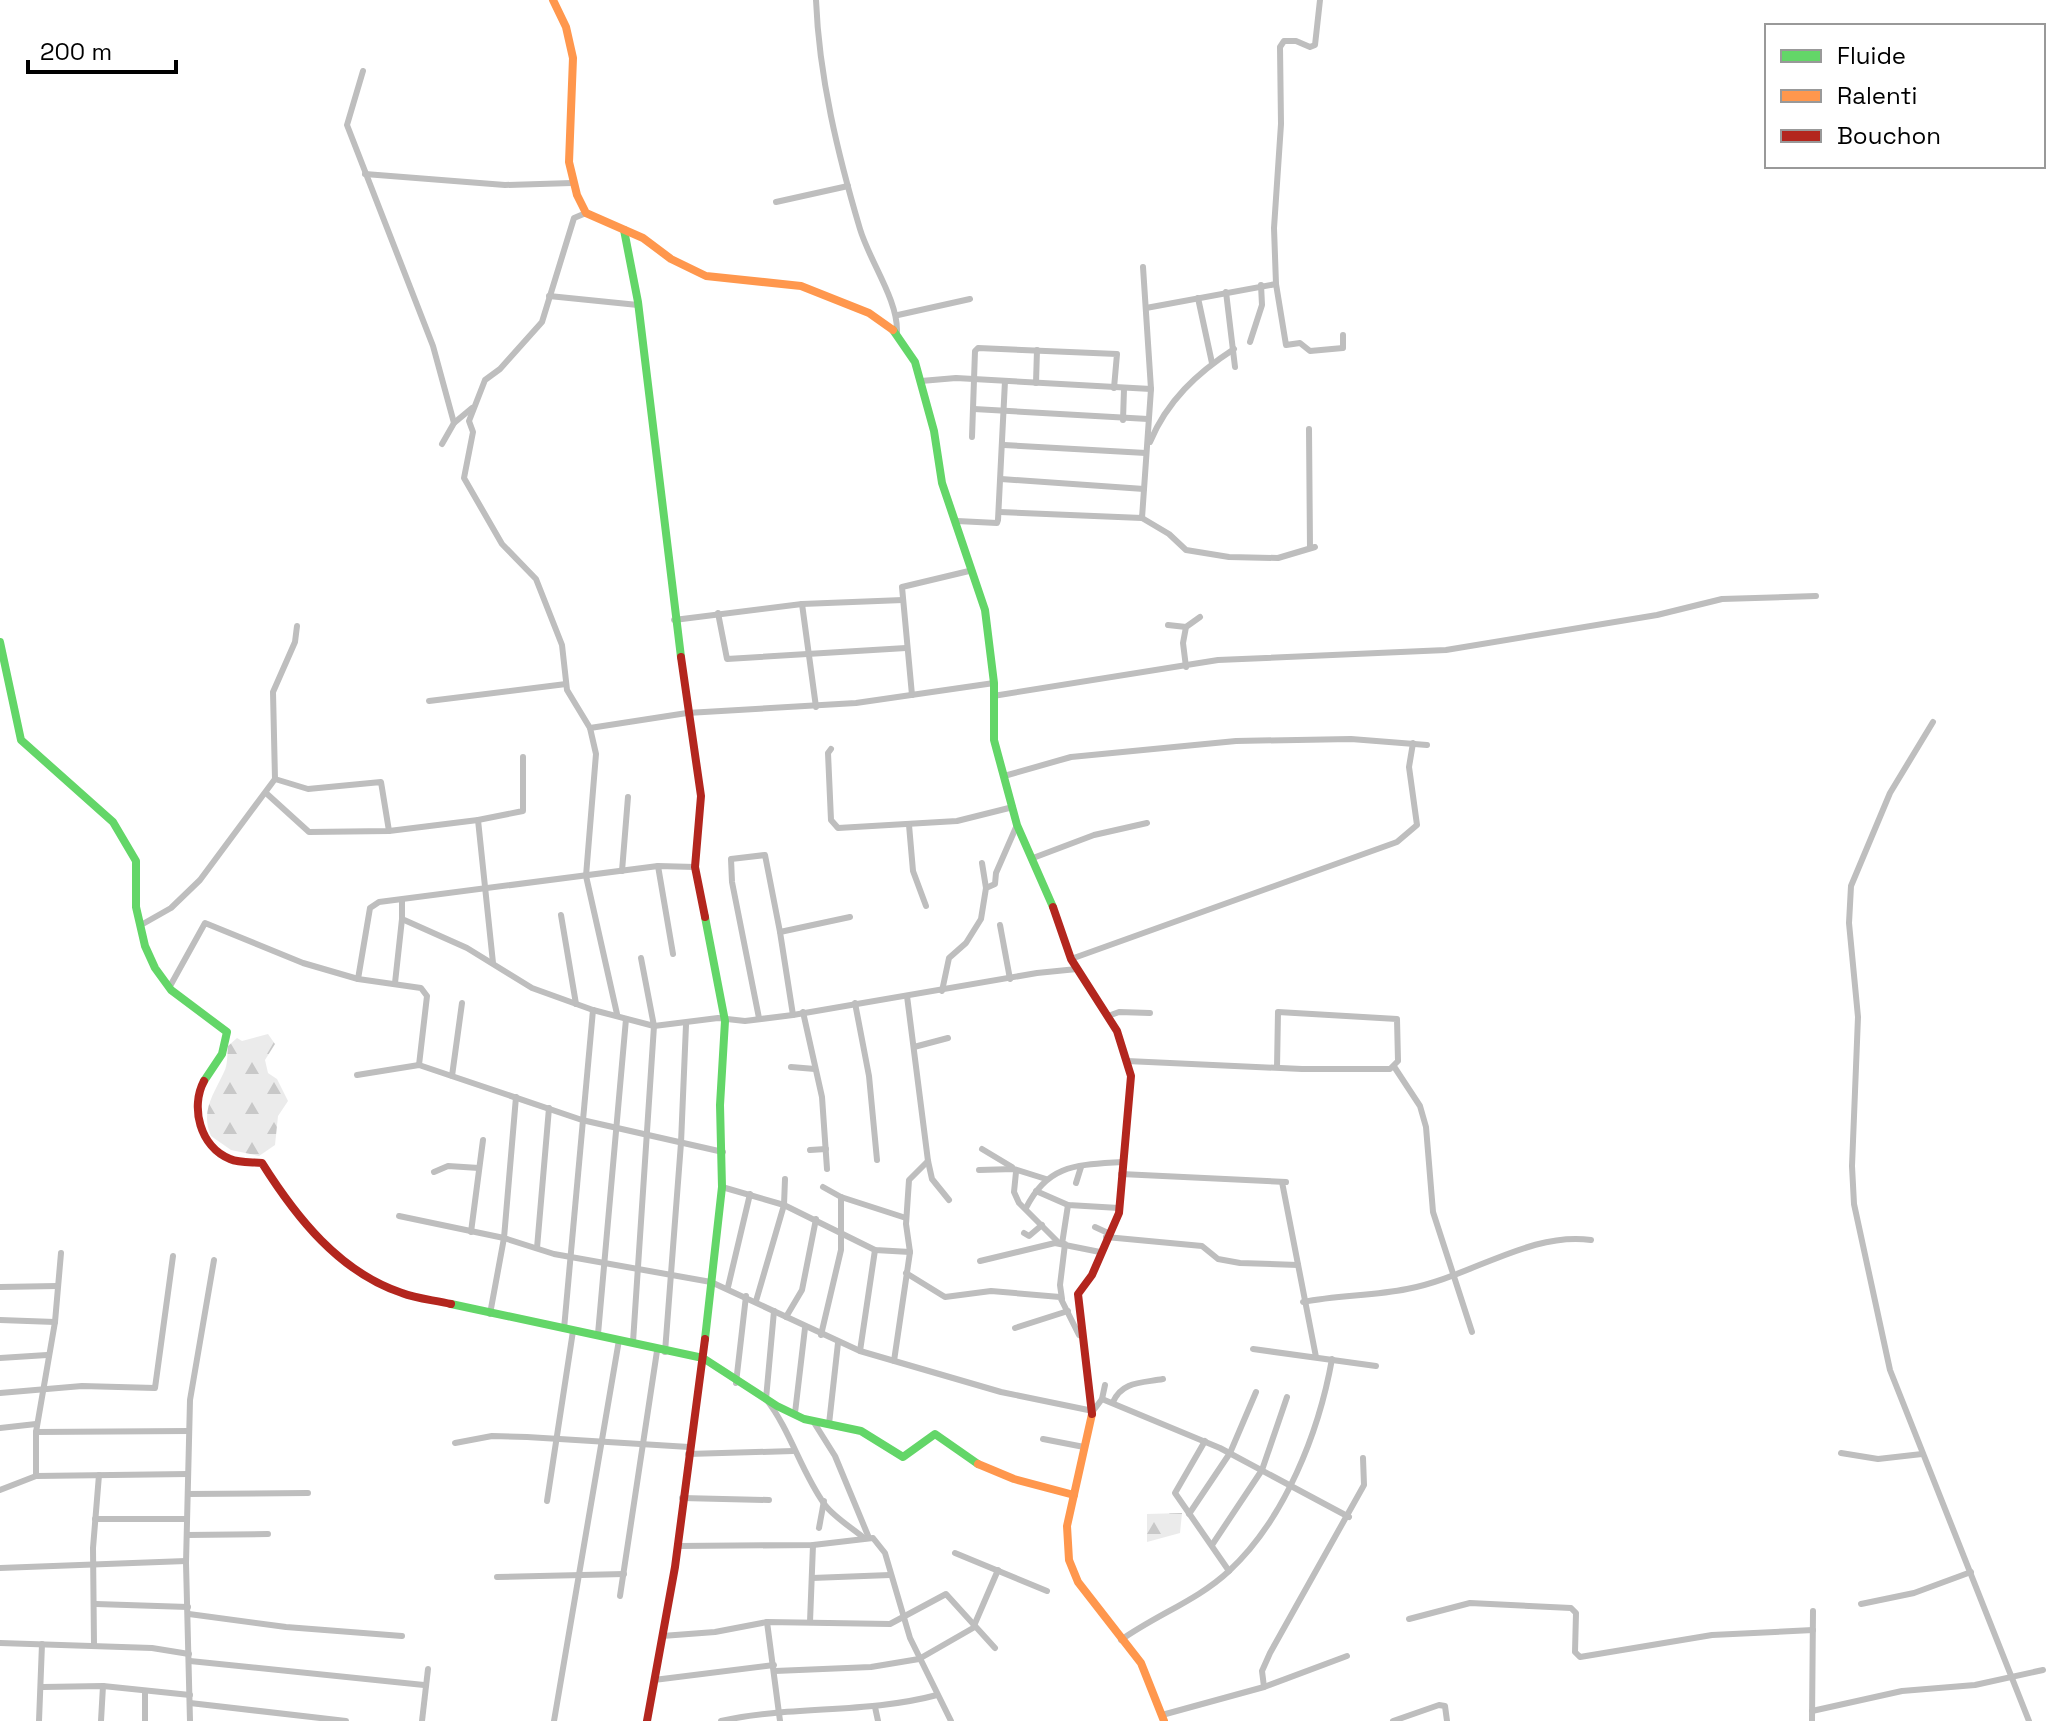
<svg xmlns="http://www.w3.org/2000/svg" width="2069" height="1721" font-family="'Space Grotesk',sans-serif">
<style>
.forest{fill:url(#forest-firs)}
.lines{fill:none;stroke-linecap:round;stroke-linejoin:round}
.street{stroke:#bebebe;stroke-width:6}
.fast{stroke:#63d668;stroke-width:8}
.slow{stroke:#ff974d;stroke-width:8}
.jam{stroke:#b3261e;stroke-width:8}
</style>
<defs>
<pattern id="forest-firs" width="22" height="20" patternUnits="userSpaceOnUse" patternTransform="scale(2)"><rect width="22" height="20" fill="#ebebeb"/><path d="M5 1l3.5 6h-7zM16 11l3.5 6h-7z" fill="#c8c8c8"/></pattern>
</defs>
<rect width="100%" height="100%" fill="#fff"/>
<g class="forest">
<path d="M268,1034L275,1044L265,1060L268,1073L277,1079L288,1101L278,1116L275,1145L259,1156L231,1150L211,1136C200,1111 214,1094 224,1072C228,1065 227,1054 228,1046L237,1038L242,1041Z"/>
<polygon points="1182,1513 1180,1533 1147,1542 1147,1514"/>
</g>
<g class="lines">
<g class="street">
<path d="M816,0C819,77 838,155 860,229C870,262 898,300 897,332"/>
<polyline points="1320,0 1315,45 1310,47 1296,41 1284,41 1280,47 1281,124 1274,228 1276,284 1286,345 1300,343 1310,351 1343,348 1343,335"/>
<polyline points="363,71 347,125 433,346 454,423"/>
<polyline points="365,174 505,185 572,183"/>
<polyline points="776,202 848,186"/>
<polyline points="586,213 574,218 542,322 500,369 485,380 469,421 473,432 464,478 502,544 536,579 562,645 567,690 590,728 687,713 856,703 994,683"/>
<polyline points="1226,292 1235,367"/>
<polyline points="549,296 638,305"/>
<polyline points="1198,298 1212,363"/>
<polyline points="1146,308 1276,284"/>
<polyline points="898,315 970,299"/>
<polyline points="1250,342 1262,305 1261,285"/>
<polyline points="921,381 956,378 1151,389"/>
<polyline points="1036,383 1037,350"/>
<polyline points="974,409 1148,419"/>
<polyline points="1123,420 1124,389"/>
<polyline points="1309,429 1310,548"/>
<polyline points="972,437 975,351 978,348 1117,354 1114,388"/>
<path d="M1150,442C1167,401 1197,373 1234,349"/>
<polyline points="442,444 454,423 472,408"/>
<polyline points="1004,445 1146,453"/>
<polyline points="1001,479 1144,489"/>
<polyline points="1000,512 1142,518 1151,389 1143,267"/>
<polyline points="1142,518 1169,534 1186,550 1229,557 1278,558 1315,547"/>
<polyline points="957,521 997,523 998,520 1005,381"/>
<polyline points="802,604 816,707"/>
<polyline points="718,613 727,659 906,648"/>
<polyline points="674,620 802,604 903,600"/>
<polyline points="1168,625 1186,627"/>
<polyline points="1186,667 1183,643 1186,627 1200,617"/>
<polyline points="912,695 902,587 969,571"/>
<polyline points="993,696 1218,660 1446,650 1657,615 1722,599 1816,596"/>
<polyline points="429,701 566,684"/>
<polyline points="1933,722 1890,793 1851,886 1849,923 1858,1017 1852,1166 1854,1204 1890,1370 2029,1721"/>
<polyline points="590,728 596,754 586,876 617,1014"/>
<polyline points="831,749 828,753 831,820 838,828 957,821 1013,807"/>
<polyline points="1004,776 1071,757 1236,741 1351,739 1427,745"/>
<polyline points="275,779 308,789 381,782 389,831"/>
<polyline points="266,793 309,832 389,831 478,820"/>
<polyline points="909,825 913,871 926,906"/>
<polyline points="1033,858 1094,835 1147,823"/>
<polyline points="982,863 986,888"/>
<polyline points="658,866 673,954"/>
<polyline points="622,871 628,797"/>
<polyline points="402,900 402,919 467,948 532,988 593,1010 654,1026 718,1018 745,1021 793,1015 1037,973 1077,969"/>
<polyline points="561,915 576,1004"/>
<polyline points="141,925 171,908 200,880 275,779 273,692 295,642 297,626"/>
<polyline points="1000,925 1010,979"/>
<polyline points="1071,959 1397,842 1417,825 1409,767 1413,743"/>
<polyline points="493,963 478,820 523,811 523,757"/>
<polyline points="358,979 370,908 379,902 658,866 695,867"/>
<polyline points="395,983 402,919"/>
<polyline points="169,988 205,923 303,963 358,979 421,988 427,996 419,1065"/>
<polyline points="942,991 949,958 966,943 981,919 986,888 995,884 996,873 1017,825"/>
<polyline points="907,996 928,1161 932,1179 949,1200"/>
<polyline points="855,1003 869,1076 877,1160"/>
<polyline points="803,1012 822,1097 827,1169"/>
<polyline points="793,1015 780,932 850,917"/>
<polyline points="1108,1016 1119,1012 1150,1013"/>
<polyline points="759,1018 732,882 731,859 765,855 780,932"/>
<polyline points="914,1047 948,1038"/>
<polyline points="1127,1061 1302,1069 1390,1069 1398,1061 1397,1019 1278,1012 1277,1068"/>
<polyline points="791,1067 815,1069"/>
<polyline points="1395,1068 1420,1106 1426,1127 1433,1212 1472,1332"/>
<polyline points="357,1075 419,1065 582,1120 723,1152"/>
<polyline points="452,1076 462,1003"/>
<polyline points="982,1149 1012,1167"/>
<polyline points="810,1150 826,1149"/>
<polyline points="979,1170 1014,1169 1046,1179"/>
<polyline points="434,1172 448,1166 479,1168"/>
<polyline points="1016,1172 1014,1192 1019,1203 1059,1243"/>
<polyline points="1121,1174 1286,1182"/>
<polyline points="1282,1182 1316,1357"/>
<polyline points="1076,1183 1081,1167"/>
<polyline points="722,1187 784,1205 875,1250 910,1252"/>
<polyline points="823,1187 841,1197 906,1218"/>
<polyline points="1036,1191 1068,1205 1119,1208"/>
<path d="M1026,1208C1048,1164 1077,1165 1122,1162"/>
<polyline points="399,1216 504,1238 554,1254 711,1282 860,1351 1001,1392 1093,1411 1102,1399 1105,1385"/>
<polyline points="1095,1227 1108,1233"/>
<polyline points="471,1232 483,1140"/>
<polyline points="1024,1233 1029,1236 1042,1225"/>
<polyline points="1106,1237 1202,1246 1218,1259 1240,1263 1298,1265"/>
<polyline points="1062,1244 1068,1205"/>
<polyline points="537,1248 549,1108"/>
<polyline points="61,1253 55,1322 36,1432 189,1431"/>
<polyline points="980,1261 1055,1243 1100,1252"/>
<polyline points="906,1273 945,1297 991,1291 1060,1297 1079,1335"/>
<polyline points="0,1287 57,1286"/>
<polyline points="728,1287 750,1194"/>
<polyline points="1062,1299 1060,1285 1065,1244"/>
<polyline points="756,1301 784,1205 785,1179"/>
<path d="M1303,1302C1338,1295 1373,1296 1407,1289C1468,1278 1531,1231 1591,1240"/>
<path d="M774,1311L766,1399C791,1431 801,1472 825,1505C834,1517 852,1528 864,1538"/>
<polyline points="490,1314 504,1238 516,1097"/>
<polyline points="786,1317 802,1290 816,1219"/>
<polyline points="0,1320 55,1322"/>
<polyline points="1015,1328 1068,1311"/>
<polyline points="564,1329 593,1010"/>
<polyline points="598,1334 626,1019"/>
<polyline points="821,1335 841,1250 841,1197"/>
<polyline points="633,1342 654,1026 641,958"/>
<polyline points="1253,1349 1376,1366"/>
<polyline points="860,1351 875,1250"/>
<polyline points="665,1352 681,1143 686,1025"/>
<polyline points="0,1358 47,1355"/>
<polyline points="894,1361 910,1252 906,1224 909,1180 928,1161"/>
<polyline points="736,1383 746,1296"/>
<polyline points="0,1393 82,1386 155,1388 173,1256"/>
<polyline points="1102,1399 1220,1448 1349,1517"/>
<path d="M1113,1402C1122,1381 1142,1383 1163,1379"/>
<polyline points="795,1413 805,1328"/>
<polyline points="813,1421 835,1456 869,1538"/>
<polyline points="829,1424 838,1343"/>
<polyline points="0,1428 36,1424"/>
<polyline points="36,1432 36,1476"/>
<polyline points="1043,1439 1084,1447"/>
<polyline points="1205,1441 1175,1493 1229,1571"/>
<polyline points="455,1443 492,1436 527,1437 689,1447"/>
<polyline points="1841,1453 1878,1459 1922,1454"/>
<polyline points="688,1454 793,1451"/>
<polyline points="0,1490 36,1476 188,1474"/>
<polyline points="188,1494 308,1493"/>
<polyline points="682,1498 769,1500"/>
<polyline points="547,1501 573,1331"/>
<polyline points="1189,1514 1230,1453 1256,1392"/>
<polyline points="95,1519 187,1519"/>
<polyline points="819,1528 824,1501"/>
<polyline points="187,1535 268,1534"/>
<polyline points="1212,1545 1262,1470 1287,1397"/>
<polyline points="677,1546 813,1545 873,1538 885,1553 910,1638 951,1721"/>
<polyline points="955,1553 1047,1591"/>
<polyline points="0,1568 186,1561"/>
<polyline points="497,1577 624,1574"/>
<polyline points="812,1578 890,1575"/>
<polyline points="620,1596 657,1351"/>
<polyline points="96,1604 188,1607"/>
<polyline points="1861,1604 1914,1593 1971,1572"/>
<polyline points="189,1614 286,1627 402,1636"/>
<polyline points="1409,1619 1470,1603 1571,1608 1576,1613 1575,1652 1580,1657 1712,1635 1813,1630"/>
<polyline points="767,1622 780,1721"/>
<polyline points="810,1622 813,1545"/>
<polyline points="662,1636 715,1632 767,1622 890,1624 946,1594 995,1648"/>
<path d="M1121,1640C1156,1615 1198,1600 1229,1571C1285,1519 1319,1432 1332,1359"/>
<polyline points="0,1643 152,1648 189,1654"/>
<polyline points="94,1645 93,1548 99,1475"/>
<polyline points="190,1661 424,1685"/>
<polyline points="775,1671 871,1667 919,1659 973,1628 998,1570"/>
<polyline points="654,1680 774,1665"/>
<polyline points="43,1687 103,1686 190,1695"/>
<polyline points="1264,1687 1347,1656"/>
<polyline points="145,1691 145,1721"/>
<polyline points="190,1703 346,1721"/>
<polyline points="875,1707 878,1721"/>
<polyline points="1812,1711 1902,1691 1975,1685 2043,1670"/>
<polyline points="1162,1715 1264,1687 1262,1671 1270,1653 1364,1485 1363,1458"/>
<polyline points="39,1721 42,1644"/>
<polyline points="101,1721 103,1686"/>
<polyline points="190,1721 186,1563 190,1400 214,1260"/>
<polyline points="422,1721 428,1669"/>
<polyline points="554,1721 619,1340"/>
<path d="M721,1721C793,1705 866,1714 937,1695"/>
<polyline points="1393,1721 1439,1705 1445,1706 1447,1721"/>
<polyline points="1812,1721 1813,1611"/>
</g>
<g class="fast">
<polyline points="624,230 638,302 681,657"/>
<polyline points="893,330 915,362 934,431 942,483 985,610 994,683 994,740 1017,825 1053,907"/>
<polyline points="0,642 21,740 113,822 136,861 136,907 145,946 155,968 171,990 227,1032 222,1054 204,1081"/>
<polyline points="705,917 725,1021 720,1105 722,1187 705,1339"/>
<polyline points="451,1304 703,1358 777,1406 804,1419 861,1431 903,1457 935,1434 978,1464"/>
</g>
<g class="slow">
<polyline points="553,0 566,27 573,58 569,162 577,195 586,213 643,238 671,259 706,276 801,286 869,313 893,330"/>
<polyline points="1092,1414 1067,1526 1069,1560 1078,1582 1141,1663 1164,1721"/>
<polyline points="978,1464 1014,1479 1074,1495"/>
</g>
<g class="jam">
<polyline points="681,657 701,796 695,867 705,917"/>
<polyline points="1053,907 1071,959 1117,1031 1131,1076 1119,1213 1092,1275 1078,1294 1092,1414"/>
<path d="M204,1081C190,1107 200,1147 230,1159C239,1163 252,1162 262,1163C296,1217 339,1272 402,1293C417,1299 435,1300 451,1304"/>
<polyline points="647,1721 675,1567 705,1339"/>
</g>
</g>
<rect x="1765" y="24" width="280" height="144" fill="#ffffff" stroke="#999999" stroke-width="2"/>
<rect x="1781" y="50" width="40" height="12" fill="#63d668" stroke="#999999" stroke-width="2"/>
<text x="1837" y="64" font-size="24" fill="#000000">Fluide</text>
<rect x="1781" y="90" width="40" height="12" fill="#ff974d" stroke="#999999" stroke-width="2"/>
<text x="1837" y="104" font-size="24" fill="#000000">Ralenti</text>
<rect x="1781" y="130" width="40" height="12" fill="#b3261e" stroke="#999999" stroke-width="2"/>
<text x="1837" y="144" font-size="24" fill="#000000">Bouchon</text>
<path d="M28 60v12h148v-12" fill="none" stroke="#000000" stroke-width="4"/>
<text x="40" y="60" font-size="24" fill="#000000" stroke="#ffffff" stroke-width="6" paint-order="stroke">200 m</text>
</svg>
